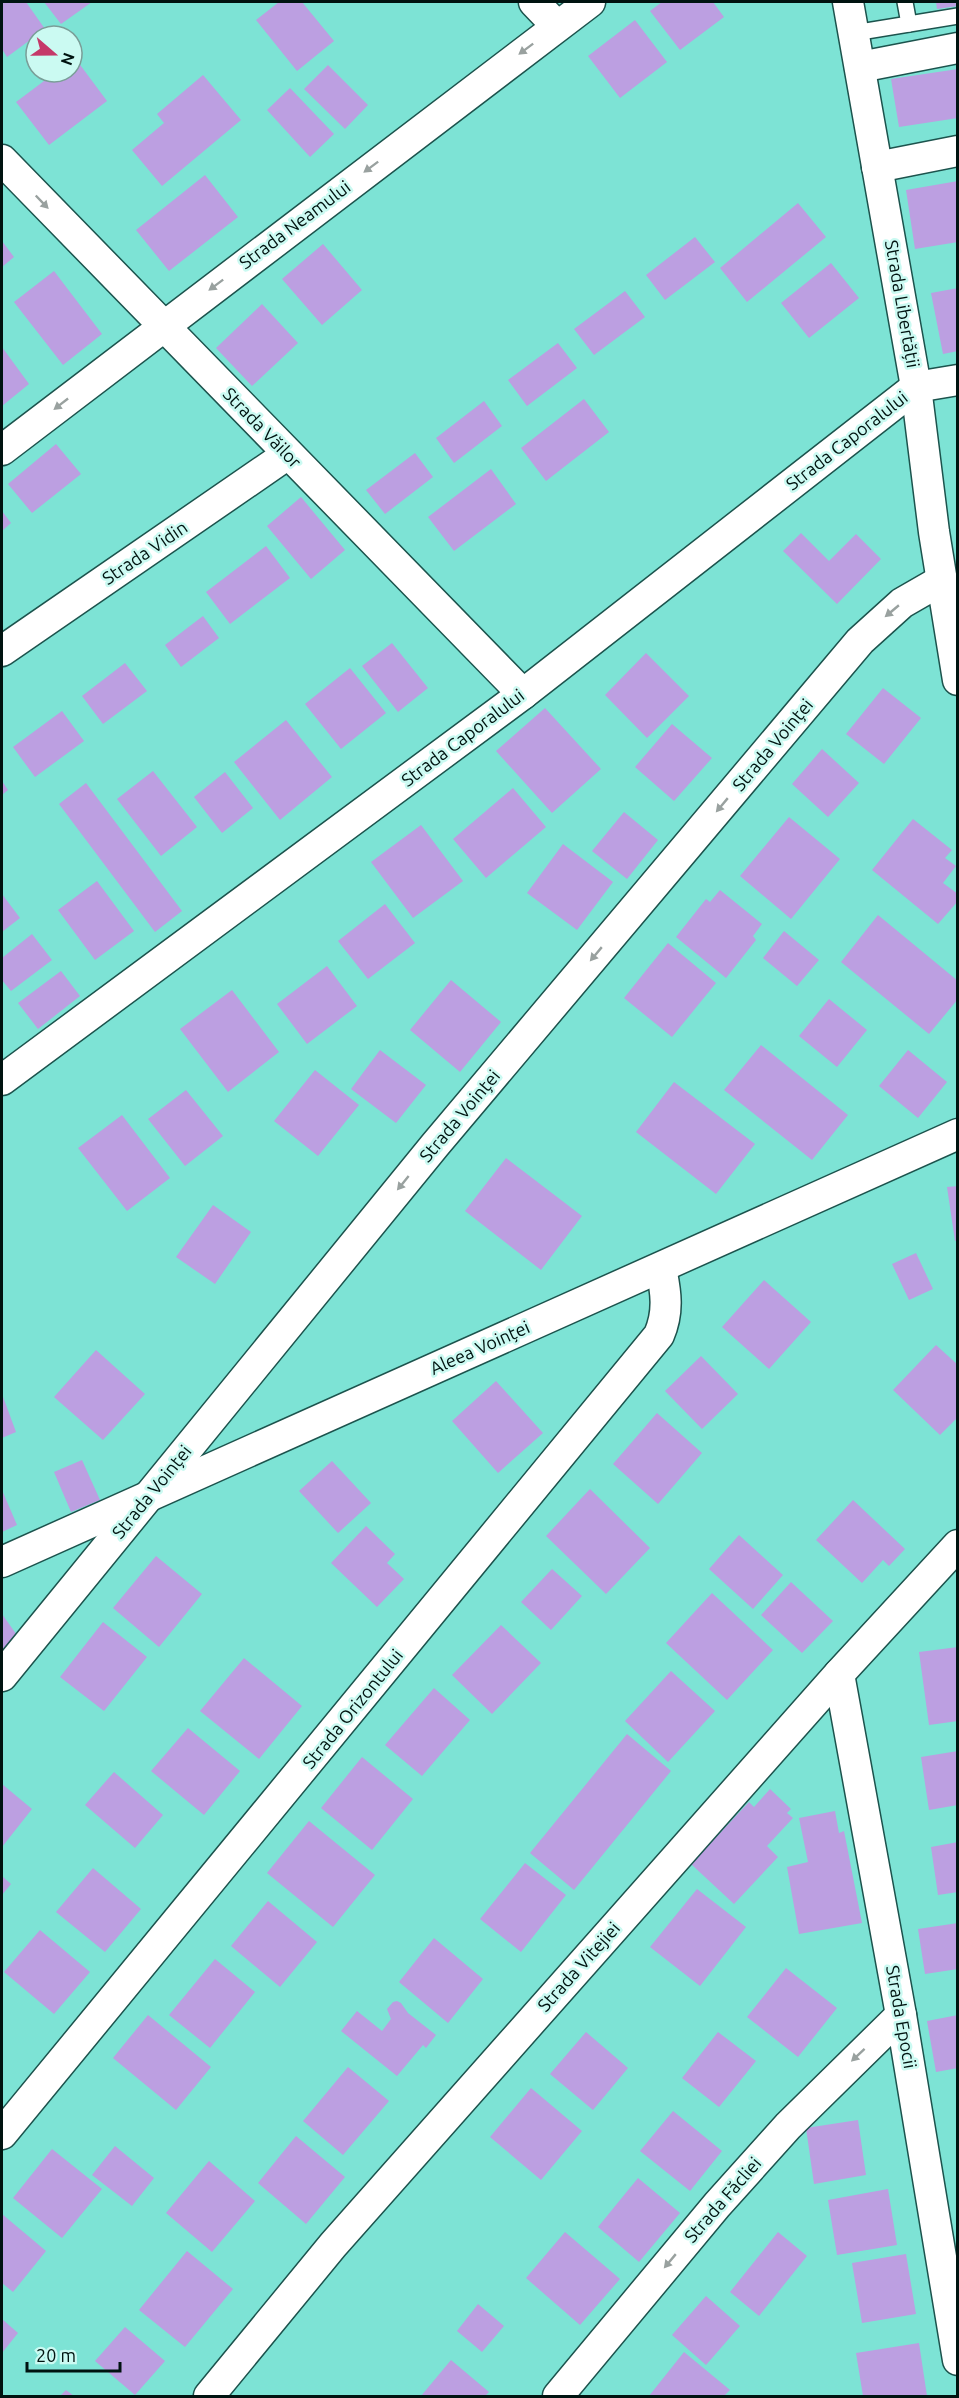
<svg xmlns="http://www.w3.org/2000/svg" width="959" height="2398" font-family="Ubuntu,sans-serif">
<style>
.building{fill:#bc9fe1}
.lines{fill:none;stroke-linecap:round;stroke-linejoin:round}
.lane-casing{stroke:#1c534d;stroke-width:18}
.street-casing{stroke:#1c534d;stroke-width:33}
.lane{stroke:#fff;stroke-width:15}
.street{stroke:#fff;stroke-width:30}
.oneway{fill:#99a19f}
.labels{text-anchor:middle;stroke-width:5;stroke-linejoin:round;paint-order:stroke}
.street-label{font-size:18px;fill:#001310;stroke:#cbfaf2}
</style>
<rect width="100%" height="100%" fill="#7de3d5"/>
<g class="building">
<polygon points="2,2 26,2 45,29 7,57 2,49"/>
<polygon points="44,2 92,2 61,24"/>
<polygon points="279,2 302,2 334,41 297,71 256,20"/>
<polygon points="662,2 713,2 724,17 680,50 650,11"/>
<polygon points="936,2 958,2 958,6 937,9"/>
<polygon points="635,20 667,62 620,98 588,56"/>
<polygon points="75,58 107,101 49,145 16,102 56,72 72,72 72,60"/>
<polygon points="328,65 368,105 345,129 304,89"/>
<polygon points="958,69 958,118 899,127 891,79"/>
<polygon points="203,75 241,120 162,186 132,150 164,123 157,114"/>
<polygon points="290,88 334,134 310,157 267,110"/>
<polygon points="205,175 238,217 169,271 136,230"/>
<polygon points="958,181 958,242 915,249 906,190"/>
<polygon points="798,203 826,237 747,302 720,268"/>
<polygon points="695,237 715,262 665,300 646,275"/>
<polygon points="2,241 14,257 2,267"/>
<polygon points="323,244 362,290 322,325 282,279"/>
<polygon points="831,263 859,298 809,338 781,303"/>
<polygon points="54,271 102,334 63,365 14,302"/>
<polygon points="958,288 958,351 943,354 931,293"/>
<polygon points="625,291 645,317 594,355 574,329"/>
<polygon points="262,304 298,343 252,386 216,348"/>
<polygon points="558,343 577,368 527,406 508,380"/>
<polygon points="2,347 29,384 2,406"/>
<polygon points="584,399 609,432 546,481 521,448"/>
<polygon points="484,401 502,426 454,463 436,438"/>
<polygon points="56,444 81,474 32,513 8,484"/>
<polygon points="415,453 433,477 385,514 366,490"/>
<polygon points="491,469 516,504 454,551 428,517"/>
<polygon points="301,497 345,550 311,579 267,526"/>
<polygon points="2,511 11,523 2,531"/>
<polygon points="801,533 829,561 856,534 881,559 837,604 783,551"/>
<polygon points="266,546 290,578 230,624 206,592"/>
<polygon points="203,616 219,638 181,667 165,645"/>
<polygon points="392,643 428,688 398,712 362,666"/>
<polygon points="646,653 689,696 647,738 605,695"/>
<polygon points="125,663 147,691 103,724 82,696"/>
<polygon points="350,668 386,713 341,749 305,704"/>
<polygon points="883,688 921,718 884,764 846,734"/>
<polygon points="545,708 601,769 552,813 496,751"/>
<polygon points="62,711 84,741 35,777 13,747"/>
<polygon points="286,720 332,777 280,820 234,762"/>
<polygon points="672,724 712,758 674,801 635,767"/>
<polygon points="822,749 859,783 828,817 792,784"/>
<polygon points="153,771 197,827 161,856 117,799"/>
<polygon points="225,772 253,808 222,833 194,797"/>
<polygon points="2,781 8,790 2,795"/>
<polygon points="86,783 182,911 155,932 59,804"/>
<polygon points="513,788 546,827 486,878 453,839"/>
<polygon points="624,812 658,840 627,879 592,851"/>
<polygon points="789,817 840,859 791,919 740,876"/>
<polygon points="913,819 952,850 945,858 956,866 943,883 958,894 958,901 938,924 872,870"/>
<polygon points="421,825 463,881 413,918 371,862"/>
<polygon points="563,844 613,882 577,930 527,893"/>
<polygon points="97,881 134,931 95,960 58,910"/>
<polygon points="720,890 762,924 753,936 756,940 726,978 676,937 706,899 710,902"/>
<polygon points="2,894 20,918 2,932"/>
<polygon points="385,904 415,943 368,979 338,941"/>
<polygon points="878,915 958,981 958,999 929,1034 841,962"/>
<polygon points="784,931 819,960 797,986 763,958"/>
<polygon points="32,934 52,960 11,991 2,980 2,958"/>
<polygon points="668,943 716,983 672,1037 624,998"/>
<polygon points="327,966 357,1006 307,1044 277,1004"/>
<polygon points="61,971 80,996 38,1029 18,1003"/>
<polygon points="451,980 501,1022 460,1072 410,1030"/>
<polygon points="232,990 279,1052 228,1092 180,1029"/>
<polygon points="829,999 867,1030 837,1067 799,1036"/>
<polygon points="761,1045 848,1115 812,1160 724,1090"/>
<polygon points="380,1050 426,1085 396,1123 351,1089"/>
<polygon points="908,1050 947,1082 918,1118 879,1086"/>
<polygon points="315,1070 359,1105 318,1156 274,1121"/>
<polygon points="674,1082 755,1144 716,1194 636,1132"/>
<polygon points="186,1090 223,1136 185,1166 148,1119"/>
<polygon points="122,1115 170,1178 127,1211 78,1148"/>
<polygon points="506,1158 582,1216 541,1270 465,1211"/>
<polygon points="958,1186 958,1240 955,1241 947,1187"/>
<polygon points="213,1205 251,1232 215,1284 176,1257"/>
<polygon points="916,1253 933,1289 909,1300 892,1264"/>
<polygon points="764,1280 811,1322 769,1369 722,1327"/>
<polygon points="936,1345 958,1365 958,1417 940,1435 893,1390"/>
<polygon points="96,1350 145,1394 103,1440 54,1397"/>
<polygon points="701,1356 738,1394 702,1429 665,1391"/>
<polygon points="496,1381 543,1433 498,1473 452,1421"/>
<polygon points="2,1394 16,1432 2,1438"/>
<polygon points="657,1413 702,1453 658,1504 613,1464"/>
<polygon points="82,1460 100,1500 71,1512 54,1472"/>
<polygon points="332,1461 371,1503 338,1533 299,1491"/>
<polygon points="590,1489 650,1548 606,1594 546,1536"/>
<polygon points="2,1490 17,1525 2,1532"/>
<polygon points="853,1500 905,1549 889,1566 883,1560 862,1583 816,1540"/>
<polygon points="366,1526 395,1554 387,1563 404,1579 377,1607 331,1563"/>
<polygon points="739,1535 783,1575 753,1609 709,1569"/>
<polygon points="156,1556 202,1594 159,1647 113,1608"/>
<polygon points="552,1569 582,1596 551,1630 521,1602"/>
<polygon points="791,1582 833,1621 802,1653 761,1615"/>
<polygon points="712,1593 773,1650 727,1700 666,1643"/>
<polygon points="2,1614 19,1638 2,1657"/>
<polygon points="103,1622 147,1657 104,1711 60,1677"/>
<polygon points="501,1625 541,1663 492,1714 452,1675"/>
<polygon points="958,1647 958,1721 929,1725 919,1652"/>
<polygon points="244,1658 302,1706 259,1759 200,1711"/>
<polygon points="671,1671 715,1711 668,1762 625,1721"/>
<polygon points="434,1688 470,1720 422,1776 385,1745"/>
<polygon points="188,1728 240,1771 204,1815 151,1771"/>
<polygon points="627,1734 671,1771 574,1890 530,1853"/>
<polygon points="958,1751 958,1805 929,1810 921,1757"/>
<polygon points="362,1757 413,1799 372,1850 321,1808"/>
<polygon points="114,1772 163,1815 135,1848 85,1805"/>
<polygon points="2,1784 32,1809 2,1847"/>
<polygon points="770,1789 791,1809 787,1813 793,1818 767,1846 778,1857 734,1904 691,1864 749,1802 754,1807"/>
<polygon points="835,1811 839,1833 844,1831 862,1923 799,1934 787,1867 808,1862 799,1818"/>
<polygon points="309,1821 375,1875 333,1927 267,1873"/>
<polygon points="958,1842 958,1892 938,1895 931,1847"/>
<polygon points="525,1863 566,1895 521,1952 480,1919"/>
<polygon points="93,1868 141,1909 105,1952 56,1912"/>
<polygon points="2,1876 11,1884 2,1895"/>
<polygon points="697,1889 746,1927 700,1986 650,1947"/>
<polygon points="268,1901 317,1942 280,1987 231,1946"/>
<polygon points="958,1923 958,1969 925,1974 918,1929"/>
<polygon points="40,1930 90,1972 54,2014 4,1972"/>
<polygon points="434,1938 483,1979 448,2023 399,1982"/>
<polygon points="215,1959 255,1992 210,2048 169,2015"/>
<polygon points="786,1968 837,2008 798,2057 747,2017"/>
<polygon points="397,2001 401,2003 408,2013 436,2035 426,2048 423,2045 397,2076 341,2031 357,2011 382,2031 391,2019 387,2009 393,2002"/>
<polygon points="148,2015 211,2067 176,2110 113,2058"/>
<polygon points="958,2015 958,2068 936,2072 927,2021"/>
<polygon points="586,2032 628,2068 593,2110 550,2074"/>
<polygon points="718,2032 756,2061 719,2107 682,2078"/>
<polygon points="348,2067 389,2101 343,2155 303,2121"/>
<polygon points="531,2088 582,2131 541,2180 490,2137"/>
<polygon points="673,2111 722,2151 690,2191 640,2151"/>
<polygon points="858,2120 866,2175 814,2184 806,2128"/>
<polygon points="296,2136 345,2177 306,2224 258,2183"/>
<polygon points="115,2146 154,2178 132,2206 92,2175"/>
<polygon points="52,2149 102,2189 62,2238 13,2198"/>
<polygon points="209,2161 255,2201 212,2252 166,2213"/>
<polygon points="638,2178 680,2213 639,2262 598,2227"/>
<polygon points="888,2189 897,2245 837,2255 828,2200"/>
<polygon points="2,2214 46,2251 13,2292 2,2283"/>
<polygon points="565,2232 620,2279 580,2325 526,2278"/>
<polygon points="778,2232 807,2256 759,2316 730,2292"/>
<polygon points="187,2251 233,2289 185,2347 139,2310"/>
<polygon points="906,2254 916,2314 862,2323 852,2263"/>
<polygon points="706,2296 740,2326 706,2365 672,2335"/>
<polygon points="478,2304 504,2326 482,2352 457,2331"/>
<polygon points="2,2319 18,2333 2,2353"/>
<polygon points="125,2327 165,2361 135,2395 95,2361"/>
<polygon points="919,2343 927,2396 863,2396 856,2353"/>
<polygon points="684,2352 730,2390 724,2396 649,2396"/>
<polygon points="451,2360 489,2392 485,2396 421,2396"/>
<polygon points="66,2390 74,2396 60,2396"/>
</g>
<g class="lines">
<defs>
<g id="lane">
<polyline points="905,2 909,24"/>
<polyline points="854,33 958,16"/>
</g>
<g id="street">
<polyline points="534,2 557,26"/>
<polyline points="848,2 916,387 934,532 958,680"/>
<polyline points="860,67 958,48"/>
<polyline points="2,160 523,694"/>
<polyline points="877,167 958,151"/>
<polyline points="2,450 590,2"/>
<polyline points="2,651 288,454"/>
<polyline points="2,1080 523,694 916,387 958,380"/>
<polyline points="2,1562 958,1134"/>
<polyline points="839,1674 901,2015 958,2360"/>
<polyline points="2,1676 435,1145 860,641 902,603 942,580"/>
<path d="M2,2134L659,1335C669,1312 666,1292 661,1268"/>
<polyline points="209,2396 333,2245 839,1674 958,1545"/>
<polyline points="558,2396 717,2205 788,2126 901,2015"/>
</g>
</defs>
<use href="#lane" class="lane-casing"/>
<use href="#street" class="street-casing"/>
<use href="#lane" class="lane"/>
<use href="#street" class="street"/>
</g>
<defs><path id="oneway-solid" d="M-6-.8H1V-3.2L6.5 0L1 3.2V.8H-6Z" transform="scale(1.5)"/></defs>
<g class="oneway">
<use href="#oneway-solid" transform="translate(526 49) rotate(143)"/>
<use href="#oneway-solid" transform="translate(371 167) rotate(143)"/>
<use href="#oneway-solid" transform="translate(42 202) rotate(46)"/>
<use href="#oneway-solid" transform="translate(216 285) rotate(143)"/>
<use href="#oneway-solid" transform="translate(61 404) rotate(142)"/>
<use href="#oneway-solid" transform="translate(892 611) rotate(140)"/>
<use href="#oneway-solid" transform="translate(722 805) rotate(130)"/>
<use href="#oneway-solid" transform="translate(596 954) rotate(130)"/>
<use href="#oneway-solid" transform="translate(403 1183) rotate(129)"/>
<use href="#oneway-solid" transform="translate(858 2055) rotate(137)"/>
<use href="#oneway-solid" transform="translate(670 2261) rotate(130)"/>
</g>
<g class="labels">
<g class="street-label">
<text transform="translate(295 225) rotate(-37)" y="6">Strada Neamului</text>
<text transform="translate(902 304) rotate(80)" y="6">Strada Libertății</text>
<text transform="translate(262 428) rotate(46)" y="6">Strada Văilor</text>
<text transform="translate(847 441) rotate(-38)" y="6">Strada Caporalului</text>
<text transform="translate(145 553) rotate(-34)" y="6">Strada Vidin</text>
<text transform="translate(463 738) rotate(-37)" y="6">Strada Caporalului</text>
<text transform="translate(773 745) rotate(-50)" y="6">Strada Voinței</text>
<text transform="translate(460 1116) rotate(-50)" y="6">Strada Voinței</text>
<text transform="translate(480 1348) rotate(-24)" y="6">Aleea Voinței</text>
<text transform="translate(152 1492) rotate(-51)" y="6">Strada Voinței</text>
<text transform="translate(353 1709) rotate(-51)" y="6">Strada Orizontului</text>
<text transform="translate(579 1967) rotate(-48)" y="6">Strada Vitejiei</text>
<text transform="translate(901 2017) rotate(80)" y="6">Strada Epocii</text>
<text transform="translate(723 2200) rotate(-49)" y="6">Strada Făcliei</text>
</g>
</g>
<rect width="959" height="2398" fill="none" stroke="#001310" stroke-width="6"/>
<g transform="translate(54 54) rotate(110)"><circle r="28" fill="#cbfaf2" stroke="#7a9e98" stroke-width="1.5"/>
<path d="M0-4.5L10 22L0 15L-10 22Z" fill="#c53869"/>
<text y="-9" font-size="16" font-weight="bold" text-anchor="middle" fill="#001310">N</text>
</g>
<path d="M27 2362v9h93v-9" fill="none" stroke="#001310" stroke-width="3"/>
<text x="36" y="2362" font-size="18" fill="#001310" stroke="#cbfaf2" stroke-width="4.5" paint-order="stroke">20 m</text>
</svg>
